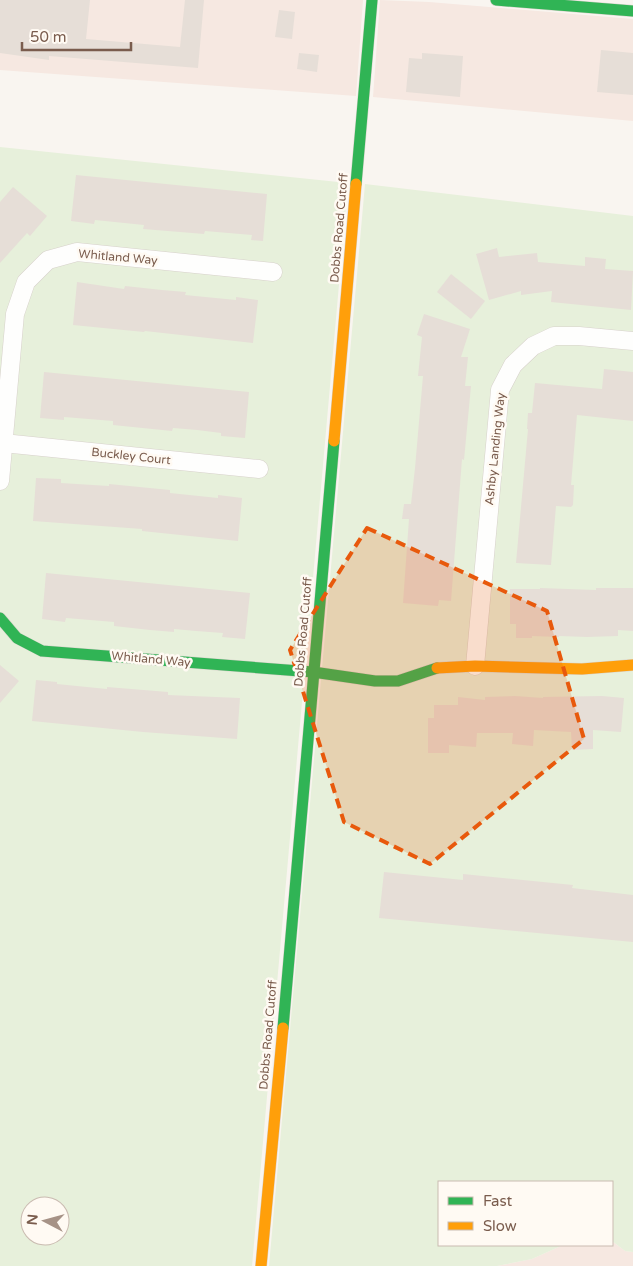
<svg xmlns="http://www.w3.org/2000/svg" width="633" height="1266" font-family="'Varela Round',sans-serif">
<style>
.commercial{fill:#f6e8e1}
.green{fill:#e7f0db;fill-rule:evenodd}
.building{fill:#e6ded7}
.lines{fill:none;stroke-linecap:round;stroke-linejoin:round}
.street-casing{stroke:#d7d1cb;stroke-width:19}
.fast-casing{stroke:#d9d2cb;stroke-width:12}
.slow-casing{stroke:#d9d2cb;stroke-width:12}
.street{stroke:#fefefd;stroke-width:18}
.fast{stroke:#30b455;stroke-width:11}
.slow{stroke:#ff9f0a;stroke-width:11}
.marked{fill:#e8590c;fill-opacity:0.2;stroke:#e8590c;stroke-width:4;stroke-dasharray:10 6;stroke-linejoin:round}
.labels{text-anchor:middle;stroke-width:5;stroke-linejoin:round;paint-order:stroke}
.street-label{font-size:12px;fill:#7a5c4d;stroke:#fffaf3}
</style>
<rect width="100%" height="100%" fill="#f9f5f0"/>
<g class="commercial">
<polygon points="0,0 363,0 356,96 0,70"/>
<polygon points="380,0 429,2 633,19 633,121 373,97"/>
<polygon points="612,1241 625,1251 633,1252 633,1266 497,1266 532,1259 563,1245 612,1245"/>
</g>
<g class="green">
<path d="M0,147L348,183L252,1266H0ZM30,1206H60V1236H30Z"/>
<polygon points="365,184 633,216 633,1252 625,1251 612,1241 612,1182 439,1182 439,1245 563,1245 532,1259 497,1266 269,1266"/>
</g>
<g class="building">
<polygon points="0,0 90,0 86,39 180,47 185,0 204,0 198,68 49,56 49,60 0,53"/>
<polygon points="279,10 295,12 292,39 275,37"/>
<polygon points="601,50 633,53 633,95 597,92"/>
<polygon points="299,53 319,55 317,72 297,69"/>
<polygon points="422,53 463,56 460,97 406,92 409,58 422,59"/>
<polygon points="76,175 267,194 263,241 251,240 252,235 205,231 204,234 180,232 143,229 144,225 95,220 94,224 71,221"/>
<polygon points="13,187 47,216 30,236 27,233 0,263 0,202"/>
<polygon points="497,248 499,257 537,253 538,262 585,266 585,257 606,259 605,269 633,271 631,310 551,302 552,291 521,295 521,291 489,300 476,254"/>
<polygon points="451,274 485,301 471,319 437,292"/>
<polygon points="77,282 124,289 125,286 162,290 186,292 185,295 236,300 236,297 258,300 253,343 145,331 144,332 73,325"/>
<polygon points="424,314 470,329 461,357 468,357 465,386 471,386 464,460 462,459 451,601 439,600 438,606 403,603 409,519 402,519 404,504 411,504 415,468 423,376 418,376 422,337 417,335"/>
<polygon points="604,369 633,372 633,421 577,415 571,485 574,485 573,505 571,507 556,506 551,565 516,563 528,429 527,429 528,413 532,413 535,383 602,389"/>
<polygon points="44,372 249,392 245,438 221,436 221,433 197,430 173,428 172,431 113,425 113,421 64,417 64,420 40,418"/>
<polygon points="36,478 61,479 61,483 109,486 109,484 170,490 170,493 218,498 218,495 242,498 238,541 142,531 142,529 33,521"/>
<polygon points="46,573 250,593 245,639 222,637 223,633 196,631 174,629 174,632 150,630 114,626 114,622 66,618 65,622 42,619"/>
<polygon points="540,588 596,590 596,588 633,588 633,631 618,630 618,636 587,637 559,636 559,637 532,636 532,638 516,638 516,624 510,624 510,589 540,589"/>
<polygon points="0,665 19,681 0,703"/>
<polygon points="36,680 57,682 57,684 107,689 107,687 168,692 168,695 240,698 237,739 143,732 32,721"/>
<polygon points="515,696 543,698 543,697 602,696 624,698 621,732 593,730 593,749 572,750 571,732 534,730 533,746 512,744 513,733 477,733 476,747 449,745 449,753 428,753 428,718 434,718 434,705 458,705 458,697 485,700 485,697"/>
<polygon points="384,872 463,880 463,874 573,885 572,888 633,895 633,942 379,918"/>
</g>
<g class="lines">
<defs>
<g id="street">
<polyline points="3,443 259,469"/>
<polyline points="0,481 15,314 26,282 48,260 77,252 273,272"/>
<polyline points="475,666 500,390 513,365 533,346 554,336 579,336 633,341"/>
</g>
<g id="fast">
<polyline points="496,0 633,11"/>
<polyline points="356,184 372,0"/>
<polyline points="0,618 17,638 42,651 313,672 375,681 398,681 437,668"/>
<polyline points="283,1028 334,441"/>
</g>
<g id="slow">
<polyline points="334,441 356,184"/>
<polyline points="437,668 475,666 582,669 633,665"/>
<polyline points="261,1266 283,1028"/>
</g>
</defs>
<use href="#street" class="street-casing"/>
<use href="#fast" class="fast-casing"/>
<use href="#slow" class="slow-casing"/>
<use href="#street" class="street"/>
<use href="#fast" class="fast"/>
<use href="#slow" class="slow"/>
</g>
<path class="marked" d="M367,528L547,611L584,739L430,864L344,822L290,650Z"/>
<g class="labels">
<g class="street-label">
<text transform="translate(339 228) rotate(-85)" y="4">Dobbs Road Cutoff</text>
<text transform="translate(118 257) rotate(5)" y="4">Whitland Way</text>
<text transform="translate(495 449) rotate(-84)" y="4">Ashby Landing Way</text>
<text transform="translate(131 456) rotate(6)" y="4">Buckley Court</text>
<text transform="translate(303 632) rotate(-85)" y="4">Dobbs Road Cutoff</text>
<text transform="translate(151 659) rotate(5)" y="4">Whitland Way</text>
<text transform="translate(268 1035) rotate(-85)" y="4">Dobbs Road Cutoff</text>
</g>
</g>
<rect x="438" y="1181" width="175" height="65" fill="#fffaf3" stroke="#cabbb1"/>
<rect x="448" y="1197" width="25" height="8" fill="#30b455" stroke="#cabbb1"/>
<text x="483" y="1206" font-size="15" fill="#7a5c4d">Fast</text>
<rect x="448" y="1222" width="25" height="8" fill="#ff9f0a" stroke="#cabbb1"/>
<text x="483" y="1231" font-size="15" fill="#7a5c4d">Slow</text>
<g transform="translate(45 1221) rotate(276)"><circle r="24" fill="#fffaf3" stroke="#cabbb1"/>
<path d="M0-4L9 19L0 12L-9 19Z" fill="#a69286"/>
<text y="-8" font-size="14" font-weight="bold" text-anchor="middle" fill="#7a5c4d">N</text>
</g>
<path d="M22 42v8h109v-8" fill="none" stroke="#7a5c4d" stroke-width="2.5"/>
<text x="30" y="42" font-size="15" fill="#7a5c4d" stroke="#fffaf3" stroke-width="4" paint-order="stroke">50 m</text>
</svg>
